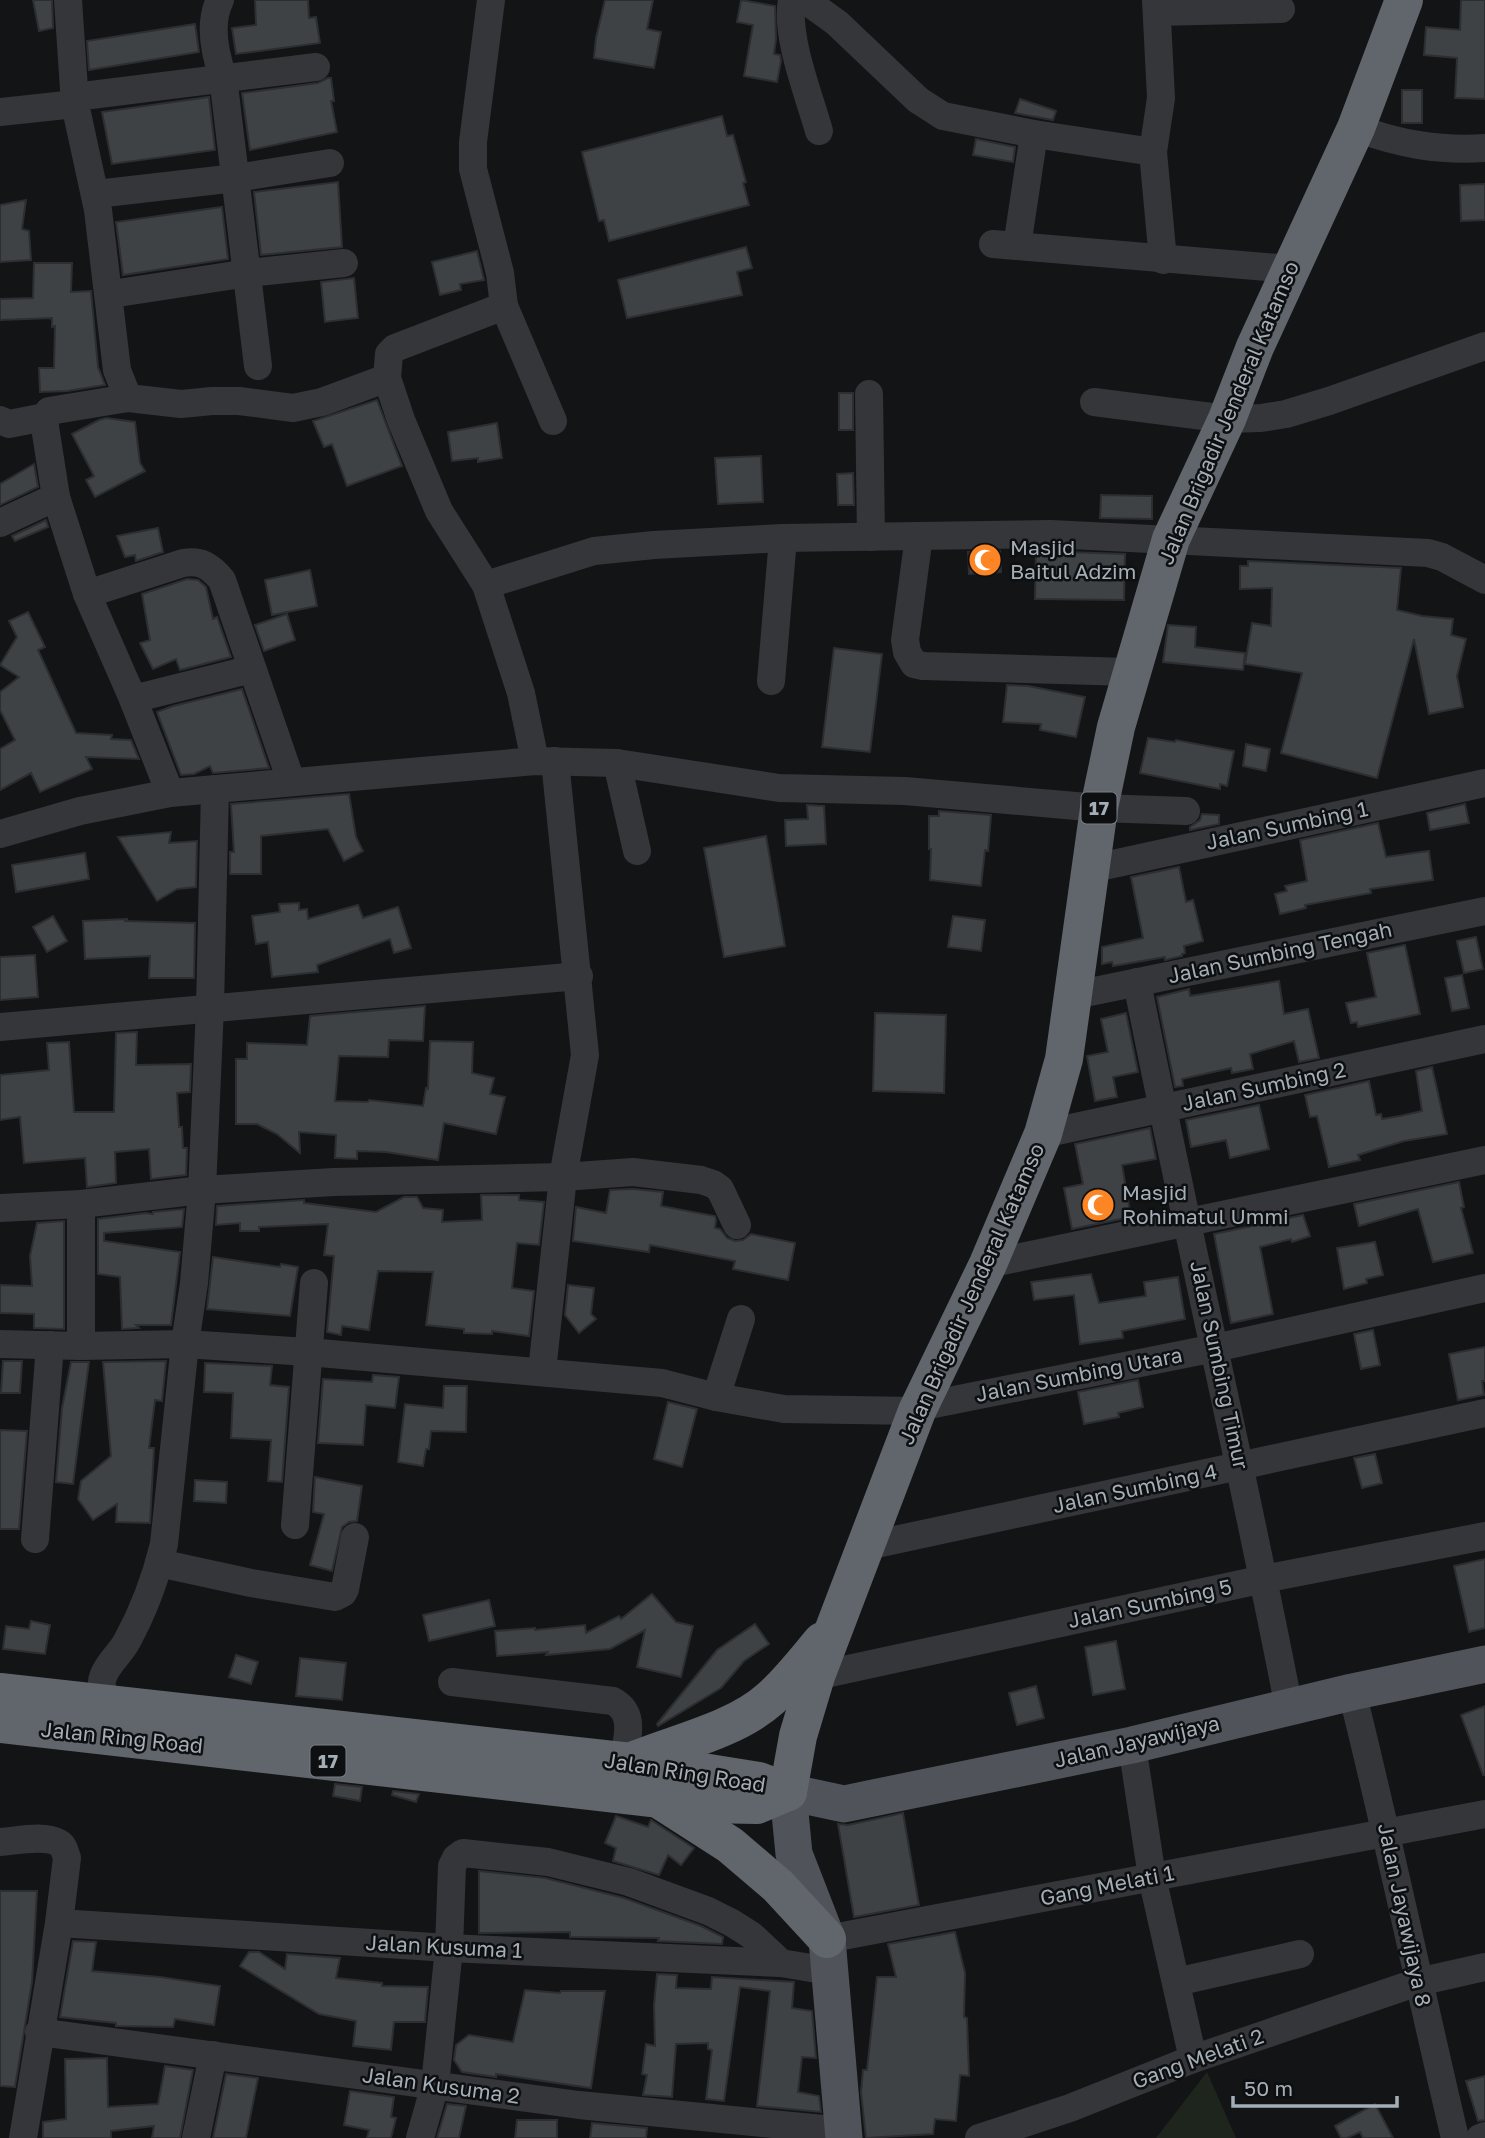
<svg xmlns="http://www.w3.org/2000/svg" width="1485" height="2138" font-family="'Golos Text',sans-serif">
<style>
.green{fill:#1e251d}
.building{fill:#3f4245;stroke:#2d2e31;stroke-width:2}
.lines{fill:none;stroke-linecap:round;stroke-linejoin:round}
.minor{stroke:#34363a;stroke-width:28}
.major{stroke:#50545a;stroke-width:37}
.highway{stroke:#60666c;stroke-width:38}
.labels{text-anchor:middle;stroke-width:5;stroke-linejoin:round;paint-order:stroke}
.shield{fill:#0e0f10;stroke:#777e85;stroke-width:2}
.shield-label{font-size:19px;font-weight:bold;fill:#a4aeb7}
.street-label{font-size:21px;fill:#a4aeb7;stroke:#0e0f10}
.poi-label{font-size:21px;fill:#a4aeb7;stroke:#0e0f10;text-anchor:start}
</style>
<rect width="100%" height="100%" fill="#131415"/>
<polygon class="green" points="1207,2072 1236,2138 1156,2138"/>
<g class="building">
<polygon points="33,0 52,0 53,28 39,31"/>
<polygon points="255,0 308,0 309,18 316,17 320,43 236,54 232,28 256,25"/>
<polygon points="605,0 653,0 647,29 661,32 654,68 594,58 596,38"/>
<polygon points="741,0 775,6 776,39 774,54 780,55 781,61 777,82 744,76 753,25 737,22"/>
<polygon points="1461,0 1485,0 1485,99 1455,98 1457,58 1424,55 1426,27 1460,30"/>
<polygon points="195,24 199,52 89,70 87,41"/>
<polygon points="328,78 331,78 334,101 331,101 337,132 250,150 242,93 318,83"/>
<rect x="1402" y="90" width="20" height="33"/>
<polygon points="209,97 215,150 112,164 102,112"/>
<polygon points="1020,99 1056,111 1053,120 1015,113"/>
<polygon points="722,116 727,136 733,135 746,182 743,183 749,205 609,241 604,220 599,221 582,152"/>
<polygon points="976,139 1015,147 1013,162 973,155"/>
<polygon points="338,182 342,247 261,255 254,192"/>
<polygon points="1485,184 1485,220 1461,221 1460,185"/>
<polygon points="26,200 22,229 29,231 31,260 0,262 0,205"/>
<polygon points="222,207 228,259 123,275 116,222"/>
<polygon points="746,247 752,268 737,272 742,295 627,318 618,280"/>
<polygon points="477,251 484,280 460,284 461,290 440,295 432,262"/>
<polygon points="34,263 72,263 71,292 91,291 98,367 105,385 67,391 40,392 39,368 54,368 55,326 52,327 52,318 0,320 0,299 33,298"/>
<polygon points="354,278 358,318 325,322 321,282"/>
<rect x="839" y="393" width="14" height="37"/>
<polygon points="377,400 402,466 347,486 332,444 324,447 313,421"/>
<polygon points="106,418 135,422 140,463 145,471 95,497 86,480 94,476 72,434 99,420"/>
<polygon points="497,423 502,458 478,462 478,458 452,461 448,432"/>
<polygon points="761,456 763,502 718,504 715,458"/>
<polygon points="34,464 38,487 0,505 0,484"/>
<polygon points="853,473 854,505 838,505 837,474"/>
<polygon points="1101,495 1152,496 1152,519 1100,518"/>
<polygon points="46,520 48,527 15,541 12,536"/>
<polygon points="158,528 163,552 136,561 135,555 125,557 117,536"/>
<polygon points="1000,551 1001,572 969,574 968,552"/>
<polygon points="1036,551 1125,554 1124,600 1035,599"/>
<polygon points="1248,561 1401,568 1397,610 1422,616 1453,619 1451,635 1466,639 1457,676 1463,707 1429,714 1414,639 1377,778 1281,753 1302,673 1245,664 1252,623 1271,626 1272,588 1240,589 1240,566 1248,566"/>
<polygon points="310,570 317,606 272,615 265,580"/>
<polygon points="187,579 198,580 206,587 213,619 217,617 231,657 180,670 176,659 153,669 140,643 150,640 142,594"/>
<polygon points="28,612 45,647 38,650 76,733 112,735 111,739 131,740 139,759 86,757 92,769 40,792 31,773 0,790 0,749 15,740 0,710 0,692 19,677 0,665 17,637 9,621"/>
<polygon points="287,614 295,640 264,651 255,625"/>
<polygon points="1168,625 1196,627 1195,647 1245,653 1243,670 1163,662"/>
<polygon points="834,648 882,654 870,752 822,747"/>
<polygon points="1007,685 1028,686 1085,697 1076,737 1040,730 1041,724 1003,722"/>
<polygon points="242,689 269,768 213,773 210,766 194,774 181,775 157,712 173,706"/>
<polygon points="1148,738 1175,742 1176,740 1234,751 1227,786 1220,784 1220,789 1140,773"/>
<polygon points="1246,744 1270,749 1266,771 1243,766"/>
<polygon points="349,794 356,837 363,851 344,861 328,829 261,836 261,874 230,874 230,852 234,852 231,804"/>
<polygon points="1465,804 1469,823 1430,830 1427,813"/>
<polygon points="807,805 824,806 826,844 786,846 785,820 808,819"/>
<polygon points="939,811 991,815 988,851 985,850 981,886 930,880 931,849 929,849 929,816 939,816"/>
<polygon points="1202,814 1219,815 1219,824 1190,830 1190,827 1200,820"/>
<polygon points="1378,823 1386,857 1429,851 1433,880 1370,889 1371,893 1305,905 1306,908 1280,914 1275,894 1287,891 1285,886 1307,881 1300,840"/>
<polygon points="171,832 169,843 197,841 196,887 177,889 157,901 118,837"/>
<polygon points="766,836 785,946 724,957 704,848"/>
<polygon points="85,853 89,879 16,892 12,865"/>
<polygon points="1179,867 1186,902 1193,900 1203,941 1184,946 1185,953 1182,954 1182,956 1165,960 1165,957 1113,966 1112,962 1102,964 1102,947 1143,938 1131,877"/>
<polygon points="299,903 299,910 307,909 308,919 358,905 363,918 398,907 411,948 394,953 390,939 317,965 318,972 272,977 268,942 256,944 252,916 280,912 279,904"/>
<polygon points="53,916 67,941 47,952 33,927"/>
<polygon points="953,916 985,920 981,951 948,947"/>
<polygon points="128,919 124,921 195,923 194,978 149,978 150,956 85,959 83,921"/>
<polygon points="1476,937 1483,969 1464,973 1457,941"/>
<polygon points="1405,945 1420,1014 1358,1027 1357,1022 1351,1023 1346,1003 1376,997 1367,953"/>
<polygon points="35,955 38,997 0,1000 0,957"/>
<polygon points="1462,975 1469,1008 1452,1011 1445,978"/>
<polygon points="1279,981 1284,1014 1308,1009 1319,1058 1299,1062 1294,1041 1250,1054 1253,1069 1232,1073 1231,1068 1182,1079 1183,1086 1175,1087 1157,997 1189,989 1190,996"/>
<polygon points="425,1006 423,1041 389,1040 388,1057 339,1056 335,1101 368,1102 369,1100 423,1106 426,1088 428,1089 430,1041 473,1042 472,1073 494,1078 490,1094 505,1097 496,1134 444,1123 438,1160 386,1152 357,1151 357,1159 335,1158 336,1135 299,1132 300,1153 277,1134 257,1124 236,1124 236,1059 247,1059 247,1043 307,1045 310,1016"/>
<polygon points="875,1013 946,1015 944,1093 873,1091"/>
<polygon points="1126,1013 1138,1072 1113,1077 1117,1097 1095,1101 1087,1056 1108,1052 1101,1019"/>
<polygon points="137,1032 136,1065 191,1064 190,1092 177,1093 179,1127 182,1127 183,1148 187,1148 186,1175 151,1179 149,1149 115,1152 116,1183 87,1187 85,1158 24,1163 20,1117 0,1120 0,1075 49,1070 47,1043 69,1042 74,1112 114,1112 116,1033"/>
<polygon points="1432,1067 1447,1134 1404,1141 1358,1155 1360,1160 1329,1167 1317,1116 1310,1117 1305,1095 1369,1081 1376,1115 1381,1114 1382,1119 1400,1116 1422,1111 1416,1071"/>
<polygon points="1259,1105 1269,1149 1230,1158 1226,1140 1191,1147 1186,1120"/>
<polygon points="1150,1128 1156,1159 1122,1165 1131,1217 1072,1229 1064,1188 1083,1184 1075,1144"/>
<polygon points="1459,1182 1464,1207 1461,1208 1473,1253 1433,1262 1418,1209 1359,1226 1354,1204"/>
<polygon points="633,1189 663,1192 661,1206 715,1216 716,1220 715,1228 720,1229 727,1238 735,1241 743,1240 751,1234 795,1243 788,1280 733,1269 735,1261 650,1245 649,1252 573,1241 576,1207 606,1213 610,1190"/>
<polygon points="481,1195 519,1195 519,1200 544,1202 539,1245 517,1243 512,1288 534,1291 529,1336 492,1331 492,1334 464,1333 464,1329 426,1325 433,1272 378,1271 369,1330 342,1326 341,1335 327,1332 334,1256 324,1255 328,1224 259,1227 259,1231 240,1231 240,1223 216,1225 217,1206 304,1200 304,1203 376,1212 404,1197 417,1197 423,1208 443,1210 442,1222 482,1220"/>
<polygon points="184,1209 182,1227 104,1233 104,1241 180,1252 171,1325 136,1325 139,1328 122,1329 120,1277 98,1274 98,1219 146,1213 153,1214 153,1212"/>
<polygon points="1303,1215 1310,1236 1292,1242 1291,1239 1260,1247 1273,1314 1231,1323 1214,1234"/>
<polygon points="64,1221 64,1329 34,1328 34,1314 0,1313 0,1285 32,1286 30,1256 37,1223"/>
<polygon points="1375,1242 1383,1275 1366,1279 1367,1283 1344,1289 1337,1248"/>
<polygon points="213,1257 280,1267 281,1264 298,1267 290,1316 207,1309"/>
<polygon points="1091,1274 1099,1303 1146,1296 1144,1282 1178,1277 1185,1319 1122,1331 1123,1338 1080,1344 1074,1295 1034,1300 1031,1282"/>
<polygon points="568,1285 594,1288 591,1314 596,1319 579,1333 565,1315"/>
<polygon points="1373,1330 1380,1365 1361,1369 1354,1334"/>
<polygon points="1485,1347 1485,1381 1482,1381 1484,1395 1458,1400 1449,1354"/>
<polygon points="3,1361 22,1361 20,1393 1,1393"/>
<polygon points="166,1361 162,1401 155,1400 149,1448 154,1448 150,1523 116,1522 117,1504 93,1520 78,1499 81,1481 111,1456 103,1362"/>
<polygon points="71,1362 89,1362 73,1484 56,1482 62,1408"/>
<polygon points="205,1363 272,1366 270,1385 289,1387 282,1482 268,1481 271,1440 231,1438 233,1393 204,1392"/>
<polygon points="373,1375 399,1377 395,1408 366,1405 363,1445 318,1443 323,1379 372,1382"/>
<polygon points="1138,1380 1143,1407 1118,1413 1119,1417 1084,1424 1078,1392"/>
<polygon points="444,1386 467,1386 466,1432 431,1431 429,1449 426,1449 423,1466 398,1462 405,1404 443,1408"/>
<polygon points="668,1402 697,1409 682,1467 654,1459"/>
<polygon points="0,1430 27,1431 19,1529 0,1529"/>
<polygon points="1375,1454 1382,1483 1362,1488 1354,1458"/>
<polygon points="315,1477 362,1486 357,1521 349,1522 342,1527 332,1571 310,1565 324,1514 313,1512"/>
<polygon points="195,1480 227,1482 226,1503 194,1501"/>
<polygon points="1485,1559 1485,1628 1469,1632 1454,1566"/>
<polygon points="652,1594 676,1622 693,1626 681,1677 637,1667 645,1630 610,1649 546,1655 548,1652 497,1656 495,1631 535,1628 535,1630 585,1625 586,1633 619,1616 621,1619"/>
<polygon points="489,1600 495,1626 429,1641 423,1615"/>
<polygon points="31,1621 50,1625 45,1654 3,1649 6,1626 29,1629"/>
<polygon points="755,1624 769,1644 744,1661 721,1688 658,1726 657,1724 717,1650"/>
<polygon points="1116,1641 1125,1689 1093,1695 1085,1647"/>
<polygon points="236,1655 258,1662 251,1684 229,1677"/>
<polygon points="300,1658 346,1663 342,1700 296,1696"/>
<polygon points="1036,1686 1044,1718 1017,1725 1009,1693"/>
<polygon points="1485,1706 1485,1775 1483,1775 1461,1715"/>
<polygon points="335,1784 362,1787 360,1801 333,1796"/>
<polygon points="393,1791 419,1794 416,1802 392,1795"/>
<polygon points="903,1813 919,1905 854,1917 838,1824 848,1825"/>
<polygon points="616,1816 648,1827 651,1820 694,1848 681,1865 668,1855 659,1875 613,1861 616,1848 605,1843"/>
<polygon points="479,1871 545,1878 624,1898 701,1926 723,1937 722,1944 658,1941 659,1938 570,1937 570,1932 479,1933"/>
<polygon points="0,1891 37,1891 32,1982 15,2087 0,2086"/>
<polygon points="955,1932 965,1973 964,2017 967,2018 969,2076 960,2075 956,2121 935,2119 933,2134 866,2138 861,2092 863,2070 867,2070 877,1977 896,1977 888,1944"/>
<polygon points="73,1941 96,1942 92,1971 160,1977 220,1986 214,2025 175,2019 173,2027 116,2026 116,2023 60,2017"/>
<polygon points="249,1952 259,1952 285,1969 287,1954 340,1958 336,1978 382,1983 382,1986 428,1987 425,2022 394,2022 391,2050 353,2046 356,2021 319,2014 240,1966"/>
<polygon points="657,1974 677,1975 676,1988 711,1989 712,1977 794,1982 792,2008 812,2011 816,2058 802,2057 798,2092 819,2096 821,2112 757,2106 770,1991 740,1987 724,2101 706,2099 712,2050 708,2049 708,2043 676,2044 672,2097 643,2095 647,2075 642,2074 646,2044 655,2046 654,2005"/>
<polygon points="525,1990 560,1993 561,1991 605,1991 591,2088 496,2074 496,2077 462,2072 454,2060 456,2045 469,2035 513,2042"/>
<polygon points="107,2058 108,2107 158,2104 165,2066 193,2070 180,2138 152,2138 154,2126 111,2131 111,2138 43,2138 43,2122 66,2119 65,2059"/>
<polygon points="226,2074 258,2078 246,2138 213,2138"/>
<polygon points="1485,2076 1485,2120 1478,2121 1466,2081"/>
<polygon points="350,2091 394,2097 391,2117 396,2118 391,2138 367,2138 369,2130 344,2125"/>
<polygon points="447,2104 466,2106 459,2138 437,2138"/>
<polygon points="1375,2104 1393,2138 1363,2138 1360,2132 1347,2138 1341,2138 1335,2126"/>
<polygon points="517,2120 557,2120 557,2138 515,2138"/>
<polygon points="592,2123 647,2128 646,2138 590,2138"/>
</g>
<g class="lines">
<g class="minor">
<polyline points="68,0 75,104 98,210 117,370 128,398 181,404 212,401 239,401 293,408 322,402 387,378"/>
<path d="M220,0C208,24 215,54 223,77L258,366"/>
<polyline points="491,0 473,142 473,169 500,273 504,306 395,348 389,354 387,378 401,420 439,511 486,585 521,693 535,761"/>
<path d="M792,0C785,36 809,95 819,131"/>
<polyline points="805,0 837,23 918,100 943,116 1034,134 1153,152"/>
<polyline points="1156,0 1161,98 1153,152 1163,260"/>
<polyline points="1157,12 1281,9"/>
<polyline points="91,95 316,67"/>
<polyline points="0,112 75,104"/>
<path d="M1356,128C1399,144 1439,151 1485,148"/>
<polyline points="105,193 236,178 330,163"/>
<polyline points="993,244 1290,269"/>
<polyline points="1017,246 1034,134"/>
<polyline points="118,293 248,273 344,263"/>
<polyline points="504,306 553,421"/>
<polyline points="869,394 871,537"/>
<polyline points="128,398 49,411 45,417 45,427 56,497 87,594 133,699 170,793"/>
<polyline points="1094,402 1227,419 1261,418 1286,414 1329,401 1485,346"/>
<polyline points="0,420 9,424 45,417"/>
<polyline points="0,523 56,497"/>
<polyline points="919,536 905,640 907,652 914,664 923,666 1130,672"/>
<polyline points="486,585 594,551 654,545 783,538 1051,534 1428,553 1442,557 1485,580"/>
<path d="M87,594L183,563C201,560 210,566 222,580L291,781"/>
<polyline points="771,681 783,538"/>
<polyline points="133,699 252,669"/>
<polyline points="617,763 637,851"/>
<polyline points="0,834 80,811 170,793 535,761 617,763 779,788 905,791 1099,808 1186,811"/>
<polyline points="1090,869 1485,783"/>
<path d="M1137,982C1185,1225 1242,1465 1289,1708"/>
<polyline points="1075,995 1485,911"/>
<polyline points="0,1027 579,976"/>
<polyline points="1043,1134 1485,1039"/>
<polyline points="81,1204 81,1346"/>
<polyline points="0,1208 81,1204 202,1190 334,1182 563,1177 633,1172 701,1180 713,1184 720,1189 737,1225"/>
<polyline points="988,1264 1485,1160"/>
<polyline points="0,1344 81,1346 185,1344 308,1352 662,1383 716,1397 784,1409 917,1411"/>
<polyline points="542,1371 563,1177 585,1055 555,761"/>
<polyline points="716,1397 741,1319"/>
<polyline points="919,1407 1215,1348 1485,1288"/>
<polyline points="295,1525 314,1283"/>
<polyline points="35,1539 50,1345"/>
<polyline points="867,1546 1485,1413"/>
<polyline points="159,1563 251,1583 335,1597 343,1593 345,1589 355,1537"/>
<polyline points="816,1676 1264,1579 1485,1536"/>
<path d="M452,1682L613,1701C637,1714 626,1739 624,1762"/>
<path d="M1352,1692C1389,1840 1420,1990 1455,2138"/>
<path d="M105,1703C104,1695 100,1684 103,1677C107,1664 121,1653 127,1641C144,1610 156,1577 164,1544L185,1344L194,1283L202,1190L210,1007L215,789"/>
<polyline points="1132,1745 1152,1877 1193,2059"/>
<path d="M0,1842C16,1841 44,1834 59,1843C64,1846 65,1852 67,1858L59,1923L23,2138"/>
<polyline points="59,1923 449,1948 781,1963 829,1971"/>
<polyline points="827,1939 1485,1814"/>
<polyline points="1176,1982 1300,1954"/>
<polyline points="39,2032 579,2105 844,2131"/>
<polyline points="196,2138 213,2055"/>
<polyline points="420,2138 435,2085 449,1948 452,1866 456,1858 463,1853 548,1862 629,1882 708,1911 732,1923 751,1935 781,1963"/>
<polyline points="979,2138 1070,2108 1193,2059 1418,1982 1485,1967"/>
<polyline points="1480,2138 1485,2136"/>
</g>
<polyline class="major" points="844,2138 827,1939 794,1854 788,1792 844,1804 1132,1745 1352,1692 1485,1664"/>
<g class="highway">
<polyline points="0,1692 659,1765 759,1781 788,1792"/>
<polyline points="0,1724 704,1804 757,1805 788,1792"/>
<path d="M632,1761C676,1743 736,1730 771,1698C790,1681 806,1660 822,1641"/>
<polyline points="788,1792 798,1736 816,1676 917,1411 988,1264 1043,1134 1064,1059 1099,808 1116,727 1171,539 1227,419 1255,347 1356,128 1404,0"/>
<polyline points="663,1802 730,1845 778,1886 827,1939"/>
</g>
</g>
<defs>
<symbol id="mosque-disc" viewBox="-11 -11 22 22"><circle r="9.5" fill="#fd8523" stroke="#0e0f10"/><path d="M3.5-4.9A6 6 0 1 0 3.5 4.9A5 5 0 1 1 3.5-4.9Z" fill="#fff"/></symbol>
</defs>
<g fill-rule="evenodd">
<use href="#mosque-disc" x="966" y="541" width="38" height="38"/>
<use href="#mosque-disc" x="1079" y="1186" width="38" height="38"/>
</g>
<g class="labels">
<g class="shield">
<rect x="1081.5" y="792.5" width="35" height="31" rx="5"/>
<rect x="310.5" y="1745.5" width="35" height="31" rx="5"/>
</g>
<g class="shield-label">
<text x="1099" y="815">17</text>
<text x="328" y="1768">17</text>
</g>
<g class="street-label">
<text transform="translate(1229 413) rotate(-67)" y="7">Jalan Brigadir Jenderal Katamso</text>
<text transform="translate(1287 826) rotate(-12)" y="7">Jalan Sumbing 1</text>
<text transform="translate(1280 953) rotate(-12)" y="7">Jalan Sumbing Tengah</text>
<text transform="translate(1264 1087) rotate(-12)" y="7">Jalan Sumbing 2</text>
<text transform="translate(972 1294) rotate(-66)" y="7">Jalan Brigadir Jenderal Katamso</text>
<text transform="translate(1219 1365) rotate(78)" y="7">Jalan Sumbing Timur</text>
<text transform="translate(1079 1375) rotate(-11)" y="7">Jalan Sumbing Utara</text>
<text transform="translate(1135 1489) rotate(-12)" y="7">Jalan Sumbing 4</text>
<text transform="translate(1150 1604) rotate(-12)" y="7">Jalan Sumbing 5</text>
<text transform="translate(122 1738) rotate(6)" y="7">Jalan Ring Road</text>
<text transform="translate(1137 1742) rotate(-13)" y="7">Jalan Jayawijaya</text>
<text transform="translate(685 1773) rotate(9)" y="7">Jalan Ring Road</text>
<text transform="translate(1107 1886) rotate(-11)" y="7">Gang Melati 1</text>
<text transform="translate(1404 1915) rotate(78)" y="7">Jalan Jayawijaya 8</text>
<text transform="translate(444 1947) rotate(3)" y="7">Jalan Kusuma 1</text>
<text transform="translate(1198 2059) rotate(-20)" y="7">Gang Melati 2</text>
<text transform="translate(441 2086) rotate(8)" y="7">Jalan Kusuma 2</text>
</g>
<g class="poi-label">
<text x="1010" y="555">Masjid<tspan x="1010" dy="24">Baitul Adzim</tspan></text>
<text x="1122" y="1200">Masjid<tspan x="1122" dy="24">Rohimatul Ummi</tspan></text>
</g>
</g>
<path d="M1233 2096v10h164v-10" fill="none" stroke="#a4aeb7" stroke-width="3.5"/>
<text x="1244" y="2096" font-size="21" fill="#a4aeb7" stroke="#0e0f10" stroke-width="5" paint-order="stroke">50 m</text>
</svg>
